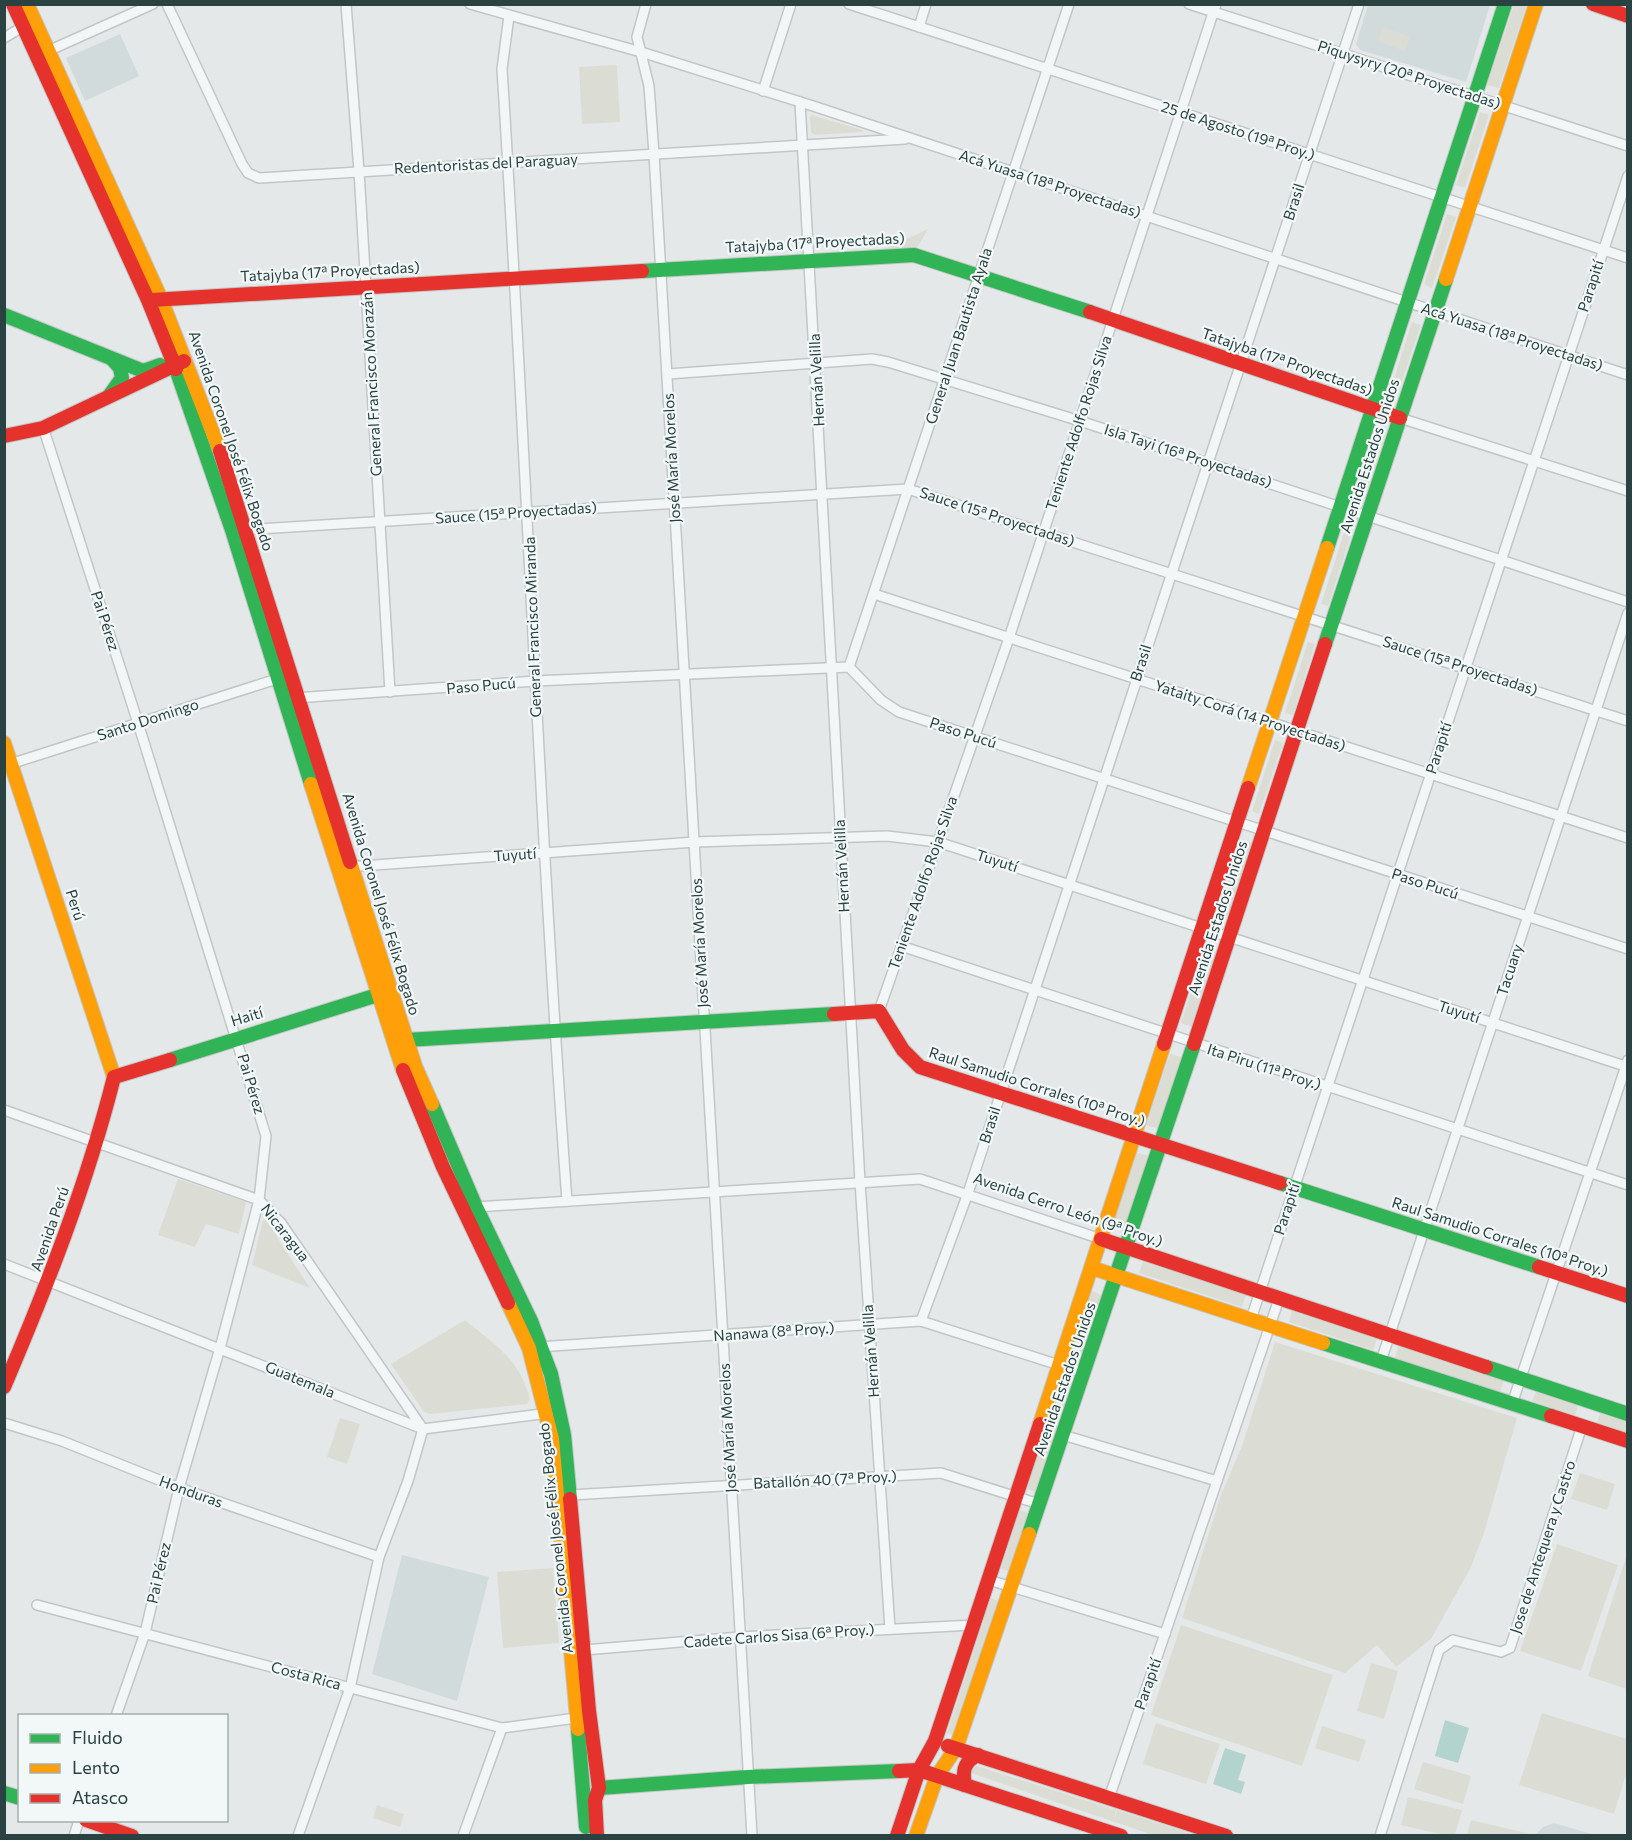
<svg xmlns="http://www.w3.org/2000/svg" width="1632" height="1840" font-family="Commissioner,sans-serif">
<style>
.built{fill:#d2dbdb}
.green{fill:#dbddd4}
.water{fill:#b3d3cf}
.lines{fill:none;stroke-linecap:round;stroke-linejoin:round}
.street-casing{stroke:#c2c6c6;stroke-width:12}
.fast-casing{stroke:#c2c6c6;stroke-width:16}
.slow-casing{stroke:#c2c6c6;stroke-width:16}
.jam-casing{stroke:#c2c6c6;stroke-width:16}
.street{stroke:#f3f6f6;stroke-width:9}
.fast{stroke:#30b455;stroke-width:14}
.slow{stroke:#ff9f0a;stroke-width:14}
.jam{stroke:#e5322d;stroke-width:14}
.labels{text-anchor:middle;stroke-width:4.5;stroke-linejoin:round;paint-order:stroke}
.street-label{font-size:15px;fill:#2a4242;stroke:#f2f8f7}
</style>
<rect width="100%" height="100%" fill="#e4e8e8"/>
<g class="built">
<polygon points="1368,5 1490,5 1466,82 1360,50 1356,44"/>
<polygon points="120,34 139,76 85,101 66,58"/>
<polygon points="402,1555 489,1577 457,1701 372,1674"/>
<polygon points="1554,1823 1595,1835 1535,1835 1543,1827"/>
</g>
<g class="green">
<polygon points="1514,5 1527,5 1499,88 1487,85"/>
<polygon points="1383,27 1410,37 1405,51 1378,41"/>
<polygon points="617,65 620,122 582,124 579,67"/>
<polygon points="1480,112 1489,115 1465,188 1456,185"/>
<polygon points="812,115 862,130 863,132 815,135 811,132 810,117"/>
<polygon points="1447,214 1456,217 1432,288 1424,284"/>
<polygon points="928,229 917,248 888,248 889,247"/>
<polygon points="1412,322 1421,325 1395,402 1387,400"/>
<polygon points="1377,429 1386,432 1362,503 1354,501"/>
<polygon points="1345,530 1352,532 1328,606 1321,604"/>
<polygon points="1308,642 1315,644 1293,715 1285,713"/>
<polygon points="1275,740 1283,743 1259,814 1252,811"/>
<polygon points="1242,839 1252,843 1228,916 1218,913"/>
<polygon points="1206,948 1216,951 1192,1027 1181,1023"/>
<polygon points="1170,1054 1182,1057 1159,1129 1146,1125"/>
<polygon points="1137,1153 1150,1156 1125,1232 1112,1227"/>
<polygon points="178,1179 246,1202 239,1234 206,1224 195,1247 158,1235"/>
<polygon points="263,1220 266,1220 310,1288 252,1265"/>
<polygon points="1143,1262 1246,1295 1242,1307 1139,1273"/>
<polygon points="1091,1290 1103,1296 1081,1360 1070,1356"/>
<polygon points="1292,1311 1377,1339 1373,1350 1289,1322"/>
<path d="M465,1320C497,1347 518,1357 530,1399L527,1404L430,1414L424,1412L391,1364Z"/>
<polygon points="1275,1342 1517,1418 1484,1533 1471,1567 1431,1639 1396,1667 1377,1645 1345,1673 1182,1618 1221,1495 1242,1446"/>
<polygon points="1398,1346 1504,1380 1500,1392 1395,1358"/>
<polygon points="1062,1380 1072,1383 1035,1492 1027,1489"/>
<polygon points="1536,1392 1578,1406 1575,1416 1532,1401"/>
<polygon points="1600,1413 1627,1422 1627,1433 1597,1423"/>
<polygon points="340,1418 360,1424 347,1464 327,1457"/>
<polygon points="1580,1473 1615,1484 1607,1510 1571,1499"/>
<polygon points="1020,1510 1028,1513 1008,1571 1001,1569"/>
<polygon points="1557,1544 1618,1565 1581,1671 1520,1651"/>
<polygon points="1627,1554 1627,1689 1588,1676"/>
<polygon points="553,1568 559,1643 503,1648 497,1572"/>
<polygon points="991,1598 998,1601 952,1735 947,1733"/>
<polygon points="1181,1625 1333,1675 1302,1766 1151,1715"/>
<polygon points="1371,1663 1398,1671 1384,1719 1357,1711"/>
<polygon points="1542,1713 1627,1739 1627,1771 1614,1814 1519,1785"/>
<polygon points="1156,1723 1220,1744 1206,1784 1143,1764"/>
<polygon points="1322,1726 1366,1740 1359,1762 1315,1748"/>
<polygon points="1423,1762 1471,1776 1463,1804 1414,1789"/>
<polygon points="968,1763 1116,1810 1114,1820 1117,1810 1194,1835 1153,1835 959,1769"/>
<polygon points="1408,1797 1462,1810 1455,1835 1444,1835 1401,1825"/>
<polygon points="377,1805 404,1814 400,1827 373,1818"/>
<polygon points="1471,1820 1534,1835 1467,1835"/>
</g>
<g class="water">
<polygon points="1445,1720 1469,1728 1458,1763 1435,1756"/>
<polygon points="1225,1748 1246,1755 1238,1780 1245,1782 1241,1794 1213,1784"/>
</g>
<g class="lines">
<defs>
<g id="street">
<polyline points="167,4 242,164 248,173 259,178 905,139"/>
<polyline points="346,4 359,171 390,692"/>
<polyline points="470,4 641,52 810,105 1628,375"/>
<polyline points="646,4 637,37 649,86 654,154 752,1836"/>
<polyline points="849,4 1628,258"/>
<polyline points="1189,4 1628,146"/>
<path d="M509,16L502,69C526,447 539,824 567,1201"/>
<polyline points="919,27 926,4"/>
<polyline points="4,38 24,26"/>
<polyline points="48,51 153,4"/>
<polyline points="763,91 791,4"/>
<polyline points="800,102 860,1182 890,1629"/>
<polyline points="668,374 872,359 888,362 1080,421 1628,602"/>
<polyline points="1400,418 1628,491"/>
<polyline points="43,427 138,723 266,1136 259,1200 220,1348 179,1488 145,1633 116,1716"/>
<polyline points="240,530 908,489 1628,721"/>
<polyline points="874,594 1628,838"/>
<polyline points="849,667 1069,4"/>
<polyline points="295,698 535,681 849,667 881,700 899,712 1628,949"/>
<polyline points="7,765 283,677"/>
<polyline points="347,867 695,842 887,836 938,842 1628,1067"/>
<polyline points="901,946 1628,1185"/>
<polyline points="879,1011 1009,638 1216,4"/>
<polyline points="4,1110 259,1200 281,1223 423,1429"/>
<polyline points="476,1207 920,1179 1101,1239"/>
<polyline points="4,1264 423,1429 549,1413"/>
<polyline points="1251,1319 1628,176"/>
<polyline points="921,1321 968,1193 1359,4"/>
<polyline points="538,1347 921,1321 1084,1373"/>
<polyline points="1381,1361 1628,613"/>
<polyline points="1512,1404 1628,1060"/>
<polyline points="4,1423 62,1441 179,1488 379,1557"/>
<polyline points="1063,1435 1217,1481"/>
<polyline points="571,1495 941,1473 1039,1504"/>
<polyline points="989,1580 1165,1634"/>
<polyline points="37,1605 502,1728 576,1718"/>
<polyline points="584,1650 740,1637 974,1625"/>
<polyline points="1109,1798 1279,1299"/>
<polyline points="74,1836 79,1820"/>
<polyline points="298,1836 350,1688 379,1557 408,1481 423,1429"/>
<polyline points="463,1836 502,1728"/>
<polyline points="1380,1836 1439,1650 1453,1640 1501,1652 1510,1648 1582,1426"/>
</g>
<g id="fast">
<polyline points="642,271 914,255 1090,312"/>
<polyline points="4,315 143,371 160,365"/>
<polyline points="176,369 232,530 311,784"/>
<polyline points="109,396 122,378 120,368 113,360"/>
<polyline points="1327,548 1505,4"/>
<polyline points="1325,644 1446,279"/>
<polyline points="406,1040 834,1014"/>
<polyline points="170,1060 387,992"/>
<polyline points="432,1104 476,1207 531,1321 551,1374 564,1435 570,1499"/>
<polyline points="1280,1183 1539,1267"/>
<polyline points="1323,1343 1551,1416"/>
<polyline points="1486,1367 1628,1414"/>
<polyline points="1029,1534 1194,1044"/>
<polyline points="578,1729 586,1827"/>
<polyline points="599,1788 748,1777 899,1771"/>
<polyline points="4,1793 20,1798"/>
</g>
<g id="slow">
<polyline points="27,4 161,299 220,451"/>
<polyline points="1446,279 1536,4"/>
<polyline points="4,743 114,1077"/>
<polyline points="311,784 403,1070"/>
<polyline points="1248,788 1327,548"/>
<polyline points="350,862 415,1066 432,1104"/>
<polyline points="1092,1268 1323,1343"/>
<polyline points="508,1303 529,1348 552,1439 578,1729"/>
<polyline points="1040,1424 1164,1044"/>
<polyline points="916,1836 937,1776 956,1748 1029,1534"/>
</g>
<g id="jam">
<polyline points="13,4 148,300 176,369"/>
<polyline points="1593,4 1628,16"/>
<polyline points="152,300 642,271"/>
<polyline points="1090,312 1400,418"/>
<polyline points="4,436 43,428 184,361"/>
<polyline points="220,451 350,862"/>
<polyline points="834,1014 879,1011 903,1050 920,1067 1280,1183"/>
<polyline points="1164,1044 1248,788"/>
<polyline points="1194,1044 1325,644"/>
<polyline points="403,1070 443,1167 508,1303"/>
<polyline points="1101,1239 1486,1367"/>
<polyline points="1539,1267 1628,1296"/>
<path d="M4,1387C47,1286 87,1184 114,1077L170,1060"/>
<polyline points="1551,1416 1628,1441"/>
<polyline points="570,1499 589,1711 599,1788 595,1800 597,1836"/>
<polyline points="948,1746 1226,1836"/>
<polyline points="899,1771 919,1770 1121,1836"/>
<path d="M965,1785C962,1771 964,1761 978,1755"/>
<polyline points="86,1820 132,1836"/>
<polyline points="897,1836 919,1770 935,1741 1040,1424"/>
</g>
</defs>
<use href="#street" class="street-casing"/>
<use href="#fast" class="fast-casing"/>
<use href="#slow" class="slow-casing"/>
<use href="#jam" class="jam-casing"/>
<use href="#street" class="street"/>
<use href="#fast" class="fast"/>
<use href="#slow" class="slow"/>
<use href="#jam" class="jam"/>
</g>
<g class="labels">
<g class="street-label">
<text transform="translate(1409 75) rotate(18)" y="5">Piquysyry (20ª Proyectadas)</text>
<text transform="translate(1238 131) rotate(18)" y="5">25 de Agosto (19ª Proy.)</text>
<text transform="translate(486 164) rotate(-3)" y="5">Redentoristas del Paraguay</text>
<text transform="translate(1050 184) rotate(18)" y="5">Acá Yuasa (18ª Proyectadas)</text>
<text transform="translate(1294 202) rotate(-72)" y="5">Brasil</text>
<text transform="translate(815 243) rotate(-3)" y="5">Tatajyba (17ª Proyectadas)</text>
<text transform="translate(330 272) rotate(-3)" y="5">Tatajyba (17ª Proyectadas)</text>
<text transform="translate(1591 286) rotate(-72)" y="5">Parapití</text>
<text transform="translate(959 336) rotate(-72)" y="5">General Juan Bautista Ayala</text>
<text transform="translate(1512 337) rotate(18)" y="5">Acá Yuasa (18ª Proyectadas)</text>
<text transform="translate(1287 362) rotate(19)" y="5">Tatajyba (17ª Proyectadas)</text>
<text transform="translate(817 380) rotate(-93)" y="5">Hernán Velilla</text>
<text transform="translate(372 384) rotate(-93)" y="5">General Francisco Morazán</text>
<text transform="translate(1079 423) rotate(-72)" y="5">Teniente Adolfo Rojas Silva</text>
<text transform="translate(231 441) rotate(71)" y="5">Avenida Coronel José Félix Bogado</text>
<text transform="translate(1188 456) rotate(18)" y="5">Isla Tayi (16ª Proyectadas)</text>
<text transform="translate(1370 456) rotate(-72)" y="5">Avenida Estados Unidos</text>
<text transform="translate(672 458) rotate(-93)" y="5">José María Morelos</text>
<text transform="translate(516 513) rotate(-4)" y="5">Sauce (15ª Proyectadas)</text>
<text transform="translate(997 517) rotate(18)" y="5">Sauce (15ª Proyectadas)</text>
<text transform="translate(105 621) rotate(72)" y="5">Pai Pérez</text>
<text transform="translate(533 627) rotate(-92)" y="5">General Francisco Miranda</text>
<text transform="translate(1141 663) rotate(-72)" y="5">Brasil</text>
<text transform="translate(1460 666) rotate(18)" y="5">Sauce (15ª Proyectadas)</text>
<text transform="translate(481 686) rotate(-5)" y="5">Paso Pucú</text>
<text transform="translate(1250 716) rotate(18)" y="5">Yataity Corá (14 Proyectadas)</text>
<text transform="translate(148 720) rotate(-18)" y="5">Santo Domingo</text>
<text transform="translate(963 733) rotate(18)" y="5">Paso Pucú</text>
<text transform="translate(1439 748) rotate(-72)" y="5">Parapití</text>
<text transform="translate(515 855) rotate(-4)" y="5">Tuyutí</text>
<text transform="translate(997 861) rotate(18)" y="5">Tuyutí</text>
<text transform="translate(842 866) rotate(-93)" y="5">Hernán Velilla</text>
<text transform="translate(923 883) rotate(-71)" y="5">Teniente Adolfo Rojas Silva</text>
<text transform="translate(1425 884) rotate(18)" y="5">Paso Pucú</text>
<text transform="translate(381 904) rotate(73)" y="5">Avenida Coronel José Félix Bogado</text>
<text transform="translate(75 905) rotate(72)" y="5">Perú</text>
<text transform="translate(1218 918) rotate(-72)" y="5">Avenida Estados Unidos</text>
<text transform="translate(700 943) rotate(-93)" y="5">José María Morelos</text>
<text transform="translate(1510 970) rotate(-72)" y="5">Tacuary</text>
<text transform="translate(1459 1012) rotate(18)" y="5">Tuyutí</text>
<text transform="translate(247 1017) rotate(-17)" y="5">Haití</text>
<text transform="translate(1264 1067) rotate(18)" y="5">Ita Piru (11ª Proy.)</text>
<text transform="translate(251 1084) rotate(73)" y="5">Pai Pérez</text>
<text transform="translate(1037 1087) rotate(18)" y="5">Raul Samudio Corrales (10ª Proy.)</text>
<text transform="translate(990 1125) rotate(-72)" y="5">Brasil</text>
<text transform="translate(1287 1209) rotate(-72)" y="5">Parapití</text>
<text transform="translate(1068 1210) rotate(19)" y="5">Avenida Cerro León (9ª Proy.)</text>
<text transform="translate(50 1229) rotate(-71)" y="5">Avenida Perú</text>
<text transform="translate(285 1233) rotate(52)" y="5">Nicaragua</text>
<text transform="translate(1500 1237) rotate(18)" y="5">Raul Samudio Corrales (10ª Proy.)</text>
<text transform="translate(774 1332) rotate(-4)" y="5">Nanawa (8ª Proy.)</text>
<text transform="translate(871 1351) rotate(-94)" y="5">Hernán Velilla</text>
<text transform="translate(1065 1379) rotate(-71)" y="5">Avenida Estados Unidos</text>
<text transform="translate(300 1380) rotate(22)" y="5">Guatemala</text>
<text transform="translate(728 1428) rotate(-93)" y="5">José María Morelos</text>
<text transform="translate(825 1480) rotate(-3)" y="5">Batallón 40 (7ª Proy.)</text>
<text transform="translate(191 1492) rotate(20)" y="5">Honduras</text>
<text transform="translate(556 1538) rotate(-96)" y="5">Avenida Coronel José Félix Bogado</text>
<text transform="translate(1543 1547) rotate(-72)" y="5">Jose de Antequera y Castro</text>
<text transform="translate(159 1573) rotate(-77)" y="5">Pai Pérez</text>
<text transform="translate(779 1636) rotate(-4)" y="5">Cadete Carlos Sisa (6ª Proy.)</text>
<text transform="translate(306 1676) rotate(15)" y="5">Costa Rica</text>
<text transform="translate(1148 1684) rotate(-71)" y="5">Parapití</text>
</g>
</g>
<rect width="1632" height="1840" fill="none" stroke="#2a4242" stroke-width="12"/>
<rect x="18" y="1714" width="210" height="108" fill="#f2f8f7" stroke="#a2afaf" stroke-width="1.5"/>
<rect x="30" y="1734" width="30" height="9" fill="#30b455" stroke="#a2afaf" stroke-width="1.5"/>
<text x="72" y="1744" font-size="18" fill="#2a4242">Fluido</text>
<rect x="30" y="1764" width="30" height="9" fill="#ff9f0a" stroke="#a2afaf" stroke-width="1.5"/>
<text x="72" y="1774" font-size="18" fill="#2a4242">Lento</text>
<rect x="30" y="1794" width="30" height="9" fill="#e5322d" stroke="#a2afaf" stroke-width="1.5"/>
<text x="72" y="1804" font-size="18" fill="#2a4242">Atasco</text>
</svg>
